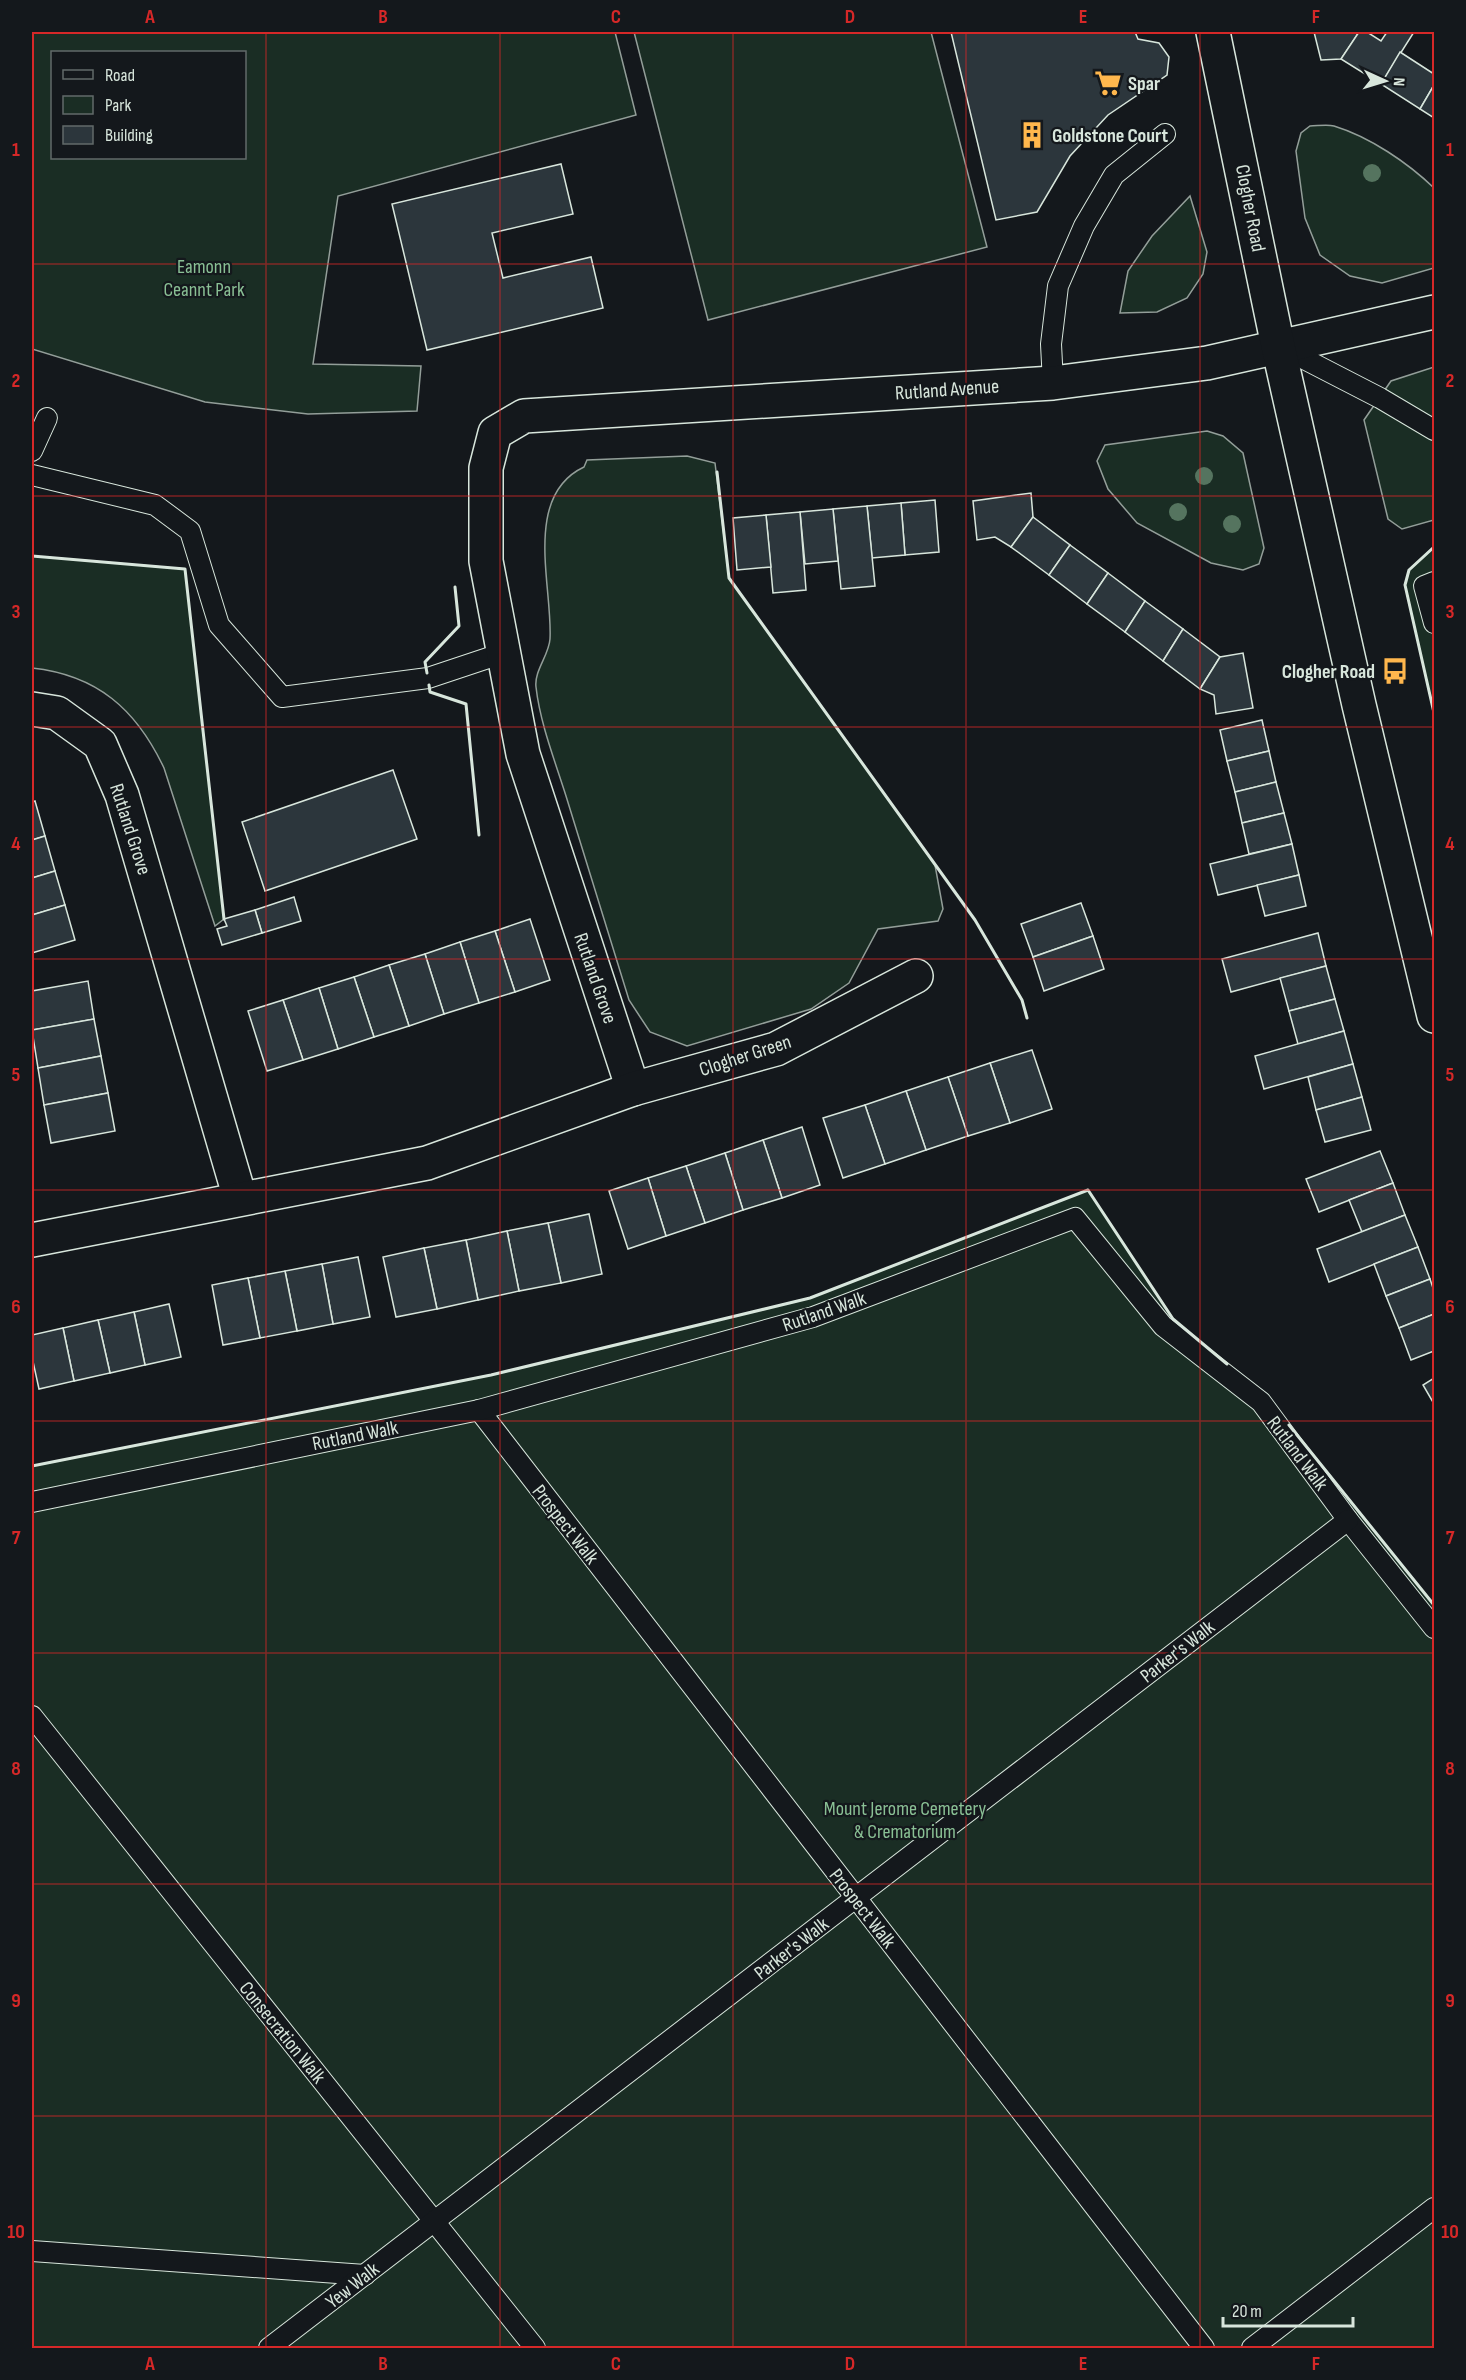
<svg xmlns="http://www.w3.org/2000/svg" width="1466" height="2380" font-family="'Sofia Sans Condensed',sans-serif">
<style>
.green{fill:#1a2d24;stroke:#939e99;stroke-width:1.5;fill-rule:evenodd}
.building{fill:#2c363c;stroke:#d8e6dc;stroke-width:1.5}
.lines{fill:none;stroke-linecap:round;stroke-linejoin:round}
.service-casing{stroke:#d8e6dc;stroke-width:22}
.minor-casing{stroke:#d8e6dc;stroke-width:36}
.tertiary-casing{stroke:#d8e6dc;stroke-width:36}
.service{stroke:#14181c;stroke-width:20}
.minor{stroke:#14181c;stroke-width:33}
.tertiary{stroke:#14181c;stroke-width:33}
.wall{stroke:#d8e6dc;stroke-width:3}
.tree{fill:#55745f}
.grid{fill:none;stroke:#d62828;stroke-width:1.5;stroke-opacity:0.55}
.labels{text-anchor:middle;stroke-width:4.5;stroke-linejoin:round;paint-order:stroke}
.poi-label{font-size:20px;font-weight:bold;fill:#d8e6dc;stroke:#14181c;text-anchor:start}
.street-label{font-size:20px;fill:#d8e6dc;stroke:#14181c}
.park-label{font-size:20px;fill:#8ac095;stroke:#14181c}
.neatline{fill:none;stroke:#d62828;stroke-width:2}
.grid-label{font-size:20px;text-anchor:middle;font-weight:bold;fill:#d62828}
</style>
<rect width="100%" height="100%" fill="#14181c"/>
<g class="green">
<path d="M32,32H615L636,115L338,196L313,364L421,366L417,411L308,414L205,402L32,349ZM244,52V158H52V52Z"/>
<polygon points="634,32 931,32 987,247 708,320"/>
<path d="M1310,126C1317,126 1327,124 1334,126C1370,137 1408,163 1434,188V268L1382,283L1350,276L1320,255L1305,218L1296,151L1301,133Z"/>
<polygon points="1190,196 1207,252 1203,274 1187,298 1157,312 1120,313 1128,271 1152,236"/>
<polygon points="1434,367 1434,520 1402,529 1388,519 1364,420 1391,381"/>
<polygon points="1207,431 1223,436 1243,453 1264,548 1259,564 1243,570 1211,563 1137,523 1108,489 1097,461 1105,445"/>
<path d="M687,456L715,463L729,578L935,865L943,909L938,921L878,929L849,983L811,1009L687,1046L650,1032L629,1000C608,932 587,864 566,796C555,761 540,723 536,687C534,671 549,655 550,639C553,588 522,496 584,467L587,460Z"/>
<polygon points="1434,547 1434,713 1405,585 1409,570"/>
<path d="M32,556L185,569L224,919L215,926L164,768C136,709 97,675 32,668Z"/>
<polygon points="1088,1190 1173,1319 1266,1396 1434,1605 1434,2348 32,2348 32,1466 491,1375 810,1298"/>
</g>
<g class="building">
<polygon points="951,32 1135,32 1138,39 1159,43 1169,57 1167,75 1108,115 1070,156 1037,212 996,220"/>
<polygon points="1314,32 1359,32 1341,59 1321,60"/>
<polygon points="1359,32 1367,32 1381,41 1387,32 1414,32 1381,84 1341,59"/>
<polygon points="1400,52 1434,74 1434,85 1420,109 1381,84"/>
<polygon points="1434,85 1434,118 1420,109"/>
<polygon points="561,164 573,214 492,233 503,278 591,257 603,308 427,350 392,204"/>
<polygon points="1031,493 1033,517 1011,547 995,537 977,540 973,501"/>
<polygon points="935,500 939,552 905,555 901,503"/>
<polygon points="901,503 905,555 872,558 867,506"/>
<polygon points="867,506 875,586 841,589 833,509"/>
<polygon points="833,509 838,561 805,564 800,512"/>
<polygon points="800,512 806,590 773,593 766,515"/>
<polygon points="766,515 771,567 737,570 733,518"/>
<polygon points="1033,517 1070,545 1049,575 1011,547"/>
<polygon points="1070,545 1108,573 1087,604 1049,575"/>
<polygon points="1108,573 1145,601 1125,632 1087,604"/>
<polygon points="1145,601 1183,629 1163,661 1125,632"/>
<polygon points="1183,629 1220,657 1200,689 1163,661"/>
<polygon points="1243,653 1253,708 1216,714 1214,695 1200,689 1220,657"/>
<polygon points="1262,720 1269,751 1227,761 1220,730"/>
<polygon points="1269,751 1276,782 1235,792 1227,761"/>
<polygon points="393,770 417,839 265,891 242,822"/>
<polygon points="1276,782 1284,813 1242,823 1235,792"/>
<polygon points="35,801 45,836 32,840 32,802"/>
<polygon points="1284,813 1292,844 1249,854 1242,823"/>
<polygon points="45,836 55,871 32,878 32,840"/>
<polygon points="1292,844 1299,875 1218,895 1210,864"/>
<polygon points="55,871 65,905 32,915 32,878"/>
<polygon points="1299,875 1306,906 1265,916 1257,885"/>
<polygon points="294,897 301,921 262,933 255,910"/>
<polygon points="1081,903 1093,936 1033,957 1021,924"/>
<polygon points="65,905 75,940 32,953 32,915"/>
<polygon points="255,910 262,933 222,945 217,929 227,926 224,919"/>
<polygon points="530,919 550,980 515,992 495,931"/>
<polygon points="495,931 515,992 479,1003 460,942"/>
<polygon points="1318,933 1326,966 1231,992 1222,959"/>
<polygon points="1093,936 1104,969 1044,991 1033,957"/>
<polygon points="460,942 479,1003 444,1014 425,954"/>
<polygon points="425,954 444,1014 409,1026 389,965"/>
<polygon points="389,965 409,1026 374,1037 354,977"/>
<polygon points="1326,966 1335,999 1289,1011 1280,978"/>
<polygon points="354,977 374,1037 338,1049 319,988"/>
<polygon points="88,981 94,1019 32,1030 32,991"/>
<polygon points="319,988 338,1049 303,1060 283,1000"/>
<polygon points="1335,999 1344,1031 1298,1044 1289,1011"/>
<polygon points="283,1000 303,1060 267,1071 248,1011"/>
<polygon points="94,1019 101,1056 38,1068 32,1030"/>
<polygon points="1344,1031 1353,1064 1264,1089 1255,1056"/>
<polygon points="1032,1050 1052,1109 1010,1123 990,1063"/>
<polygon points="101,1056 108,1093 44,1105 38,1068"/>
<polygon points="990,1063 1010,1123 968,1136 948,1077"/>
<polygon points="1353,1064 1362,1097 1316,1110 1308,1077"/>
<polygon points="948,1077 968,1136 926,1150 906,1091"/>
<polygon points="906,1091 926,1150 885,1164 865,1105"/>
<polygon points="108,1093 115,1131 51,1143 44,1105"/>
<polygon points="1362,1097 1371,1130 1325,1142 1316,1110"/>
<polygon points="865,1105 885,1164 843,1178 823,1118"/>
<polygon points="802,1127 820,1185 782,1198 763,1140"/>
<polygon points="763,1140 782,1198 743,1210 725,1153"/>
<polygon points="1380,1151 1393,1183 1319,1212 1306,1179"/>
<polygon points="725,1153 743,1210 705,1223 686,1166"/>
<polygon points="686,1166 705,1223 666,1236 648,1178"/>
<polygon points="648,1178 666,1236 628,1249 609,1191"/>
<polygon points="1393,1183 1405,1215 1362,1232 1349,1200"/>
<polygon points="589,1214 602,1274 561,1283 548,1223"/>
<polygon points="1405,1215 1418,1247 1329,1282 1317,1249"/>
<polygon points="548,1223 561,1283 519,1291 507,1231"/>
<polygon points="507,1231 519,1291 478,1300 466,1240"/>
<polygon points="466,1240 478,1300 437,1309 424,1248"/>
<polygon points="1418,1247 1430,1279 1386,1296 1374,1264"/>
<polygon points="424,1248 437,1309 396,1317 383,1257"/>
<polygon points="358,1257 370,1317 333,1324 322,1264"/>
<polygon points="322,1264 333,1324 297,1331 285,1271"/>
<polygon points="285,1271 297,1331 260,1338 248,1278"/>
<polygon points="248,1278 260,1338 223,1345 212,1285"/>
<polygon points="1430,1279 1434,1291 1434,1314 1399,1328 1386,1296"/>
<polygon points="169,1304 181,1357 145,1365 134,1312"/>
<polygon points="134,1312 145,1365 110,1373 98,1320"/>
<polygon points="1434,1314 1434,1351 1411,1360 1399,1328"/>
<polygon points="98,1320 110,1373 74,1381 63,1328"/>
<polygon points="63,1328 74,1381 39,1389 32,1357 32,1335"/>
<polygon points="1434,1378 1434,1404 1423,1385"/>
</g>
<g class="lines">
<defs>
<g id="service">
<polyline points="1281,347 1380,398 1434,430"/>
<polyline points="1053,383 1051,344 1058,286 1084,226 1114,175 1165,134"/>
<polyline points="32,451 47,418"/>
<polyline points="32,475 155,505 190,531 219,625 282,697 428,678 503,653"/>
<polyline points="1434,582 1424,586 1434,623"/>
<polyline points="479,1410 1204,2348"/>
<polyline points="32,1502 479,1410 813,1317 1075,1218 1163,1326 1261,1402 1348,1520 1434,1628"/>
<polyline points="32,1716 535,2348"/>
<polyline points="32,2251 365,2275"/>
<polyline points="269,2348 1348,1520"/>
<polyline points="1252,2348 1434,2208"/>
</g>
<g id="minor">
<polyline points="32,709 57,713 100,744 122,795 240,1198"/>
<polyline points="633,1089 523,754 486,561 486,468 495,433 524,416 1053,383 1207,363 1434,312"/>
<polyline points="32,1240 427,1163 633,1089 776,1049 916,976"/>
</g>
<polyline id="tertiary" points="1213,32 1278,346 1359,705 1434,1016"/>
</defs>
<use href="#service" class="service-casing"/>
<use href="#minor" class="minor-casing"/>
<use href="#tertiary" class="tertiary-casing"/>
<use href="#service" class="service"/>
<use href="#minor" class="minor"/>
<use href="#tertiary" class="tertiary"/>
<g class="wall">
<polyline points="717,472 729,578 975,920 1022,1000 1027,1018"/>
<polyline points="1434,547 1409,570 1405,585 1434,713"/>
<polyline points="32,556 185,569 224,919"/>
<polyline points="427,673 425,662 459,626 455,587"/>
<polyline points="429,685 430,692 466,704 479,835"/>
<polyline points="1289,1425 1434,1605"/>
<polyline points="32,1466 491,1375 810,1298 1088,1190 1173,1319 1227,1364"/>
</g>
</g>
<g class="tree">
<circle cx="1372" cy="173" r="9"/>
<circle cx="1204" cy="476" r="9"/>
<circle cx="1178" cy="512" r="9"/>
<circle cx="1232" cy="524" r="9"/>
</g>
<path class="grid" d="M266,32V2348M500,32V2348M733,32V2348M966,32V2348M1200,32V2348M32,264H1434M32,496H1434M32,727H1434M32,959H1434M32,1190H1434M32,1421H1434M32,1653H1434M32,1884H1434M32,2116H1434"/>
<defs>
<symbol id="supermarket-bare" viewBox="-9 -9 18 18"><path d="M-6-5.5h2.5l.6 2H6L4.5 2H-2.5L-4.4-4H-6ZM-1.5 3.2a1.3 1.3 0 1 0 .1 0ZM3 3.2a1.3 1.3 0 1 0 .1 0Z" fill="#ffb74d" stroke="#14181c" stroke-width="2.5" paint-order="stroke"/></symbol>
<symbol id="building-bare" viewBox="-9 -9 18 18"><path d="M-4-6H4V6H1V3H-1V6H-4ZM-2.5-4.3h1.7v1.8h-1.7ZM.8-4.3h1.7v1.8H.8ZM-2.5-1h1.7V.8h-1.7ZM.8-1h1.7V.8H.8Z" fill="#ffb74d" stroke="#14181c" stroke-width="2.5" paint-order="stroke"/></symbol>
<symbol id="bus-bare" viewBox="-9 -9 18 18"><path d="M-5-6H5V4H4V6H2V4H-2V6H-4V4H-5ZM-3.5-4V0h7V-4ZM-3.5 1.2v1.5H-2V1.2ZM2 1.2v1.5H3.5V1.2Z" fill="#ffb74d" stroke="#14181c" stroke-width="2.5" paint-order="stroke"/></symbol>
</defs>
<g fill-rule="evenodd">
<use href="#supermarket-bare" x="1089" y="64" width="38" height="38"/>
<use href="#building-bare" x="1013" y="116" width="38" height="38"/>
<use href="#bus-bare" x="1376" y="652" width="38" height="38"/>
</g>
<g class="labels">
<g class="poi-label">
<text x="1128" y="90">Spar</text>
<text x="1052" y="142">Goldstone Court</text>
<text x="1375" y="678" text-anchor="end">Clogher Road</text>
</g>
<g class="street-label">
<text transform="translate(1251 208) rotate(79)" y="7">Clogher Road</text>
<text transform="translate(947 389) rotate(-4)" y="7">Rutland Avenue</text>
<text transform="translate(131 829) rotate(72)" y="7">Rutland Grove</text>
<text transform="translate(596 978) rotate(71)" y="7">Rutland Grove</text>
<text transform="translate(745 1055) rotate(-18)" y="7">Clogher Green</text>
<text transform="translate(824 1311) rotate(-19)" y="7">Rutland Walk</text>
<text transform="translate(355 1435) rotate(-11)" y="7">Rutland Walk</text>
<text transform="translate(1298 1453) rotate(53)" y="7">Rutland Walk</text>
<text transform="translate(566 1524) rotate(52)" y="7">Prospect Walk</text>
<text transform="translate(1177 1651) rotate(-38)" y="7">Parker's Walk</text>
<text transform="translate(863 1908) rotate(52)" y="7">Prospect Walk</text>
<text transform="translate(791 1948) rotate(-38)" y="7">Parker's Walk</text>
<text transform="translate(283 2032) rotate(51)" y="7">Consecration Walk</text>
<text transform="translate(352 2285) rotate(-38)" y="7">Yew Walk</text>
</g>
<g class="park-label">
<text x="204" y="273">Eamonn<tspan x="204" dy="23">Ceannt Park</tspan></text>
<text x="905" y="1815">Mount Jerome Cemetery<tspan x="905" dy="23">&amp; Crematorium</tspan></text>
</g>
</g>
<rect width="1466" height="2380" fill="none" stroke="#14181c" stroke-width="66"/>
<rect x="51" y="51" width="195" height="108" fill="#14181c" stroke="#626a69" stroke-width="1.5"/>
<rect x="63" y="70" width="30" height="9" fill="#14181c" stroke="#626a69" stroke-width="1.5"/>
<text x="105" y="81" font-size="18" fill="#d8e6dc">Road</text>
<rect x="63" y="96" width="30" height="18" fill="#1a2d24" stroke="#626a69" stroke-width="1.5"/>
<text x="105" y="111" font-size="18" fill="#d8e6dc">Park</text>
<rect x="63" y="126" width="30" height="18" fill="#2c363c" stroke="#626a69" stroke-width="1.5"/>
<text x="105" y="141" font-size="18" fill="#d8e6dc">Building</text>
<g transform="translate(1385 81) rotate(94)" stroke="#14181c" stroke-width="4.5" paint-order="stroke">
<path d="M0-4.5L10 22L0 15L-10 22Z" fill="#d8e6dc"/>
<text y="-9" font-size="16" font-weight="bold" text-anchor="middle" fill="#d8e6dc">N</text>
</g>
<path d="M1223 2317v9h130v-9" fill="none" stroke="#d8e6dc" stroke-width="3"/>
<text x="1232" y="2317" font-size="18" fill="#d8e6dc" stroke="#14181c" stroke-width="4.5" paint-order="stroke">20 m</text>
<rect x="33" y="33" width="1400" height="2314" class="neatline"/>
<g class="grid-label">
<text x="150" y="23">A</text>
<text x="383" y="23">B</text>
<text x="616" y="23">C</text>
<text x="850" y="23">D</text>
<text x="1083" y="23">E</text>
<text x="1316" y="23">F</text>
<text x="16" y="156">1</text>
<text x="1450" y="156">1</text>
<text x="16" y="387">2</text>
<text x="1450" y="387">2</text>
<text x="16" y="618">3</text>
<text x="1450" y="618">3</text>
<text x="16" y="850">4</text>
<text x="1450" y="850">4</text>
<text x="16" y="1081">5</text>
<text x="1450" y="1081">5</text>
<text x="16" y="1313">6</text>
<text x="1450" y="1313">6</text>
<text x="16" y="1544">7</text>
<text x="1450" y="1544">7</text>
<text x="16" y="1775">8</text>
<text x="1450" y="1775">8</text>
<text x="16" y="2007">9</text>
<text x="1450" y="2007">9</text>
<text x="16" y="2238">10</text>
<text x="1450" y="2238">10</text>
<text x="150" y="2370">A</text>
<text x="383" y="2370">B</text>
<text x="616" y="2370">C</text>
<text x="850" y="2370">D</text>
<text x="1083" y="2370">E</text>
<text x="1316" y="2370">F</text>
</g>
</svg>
